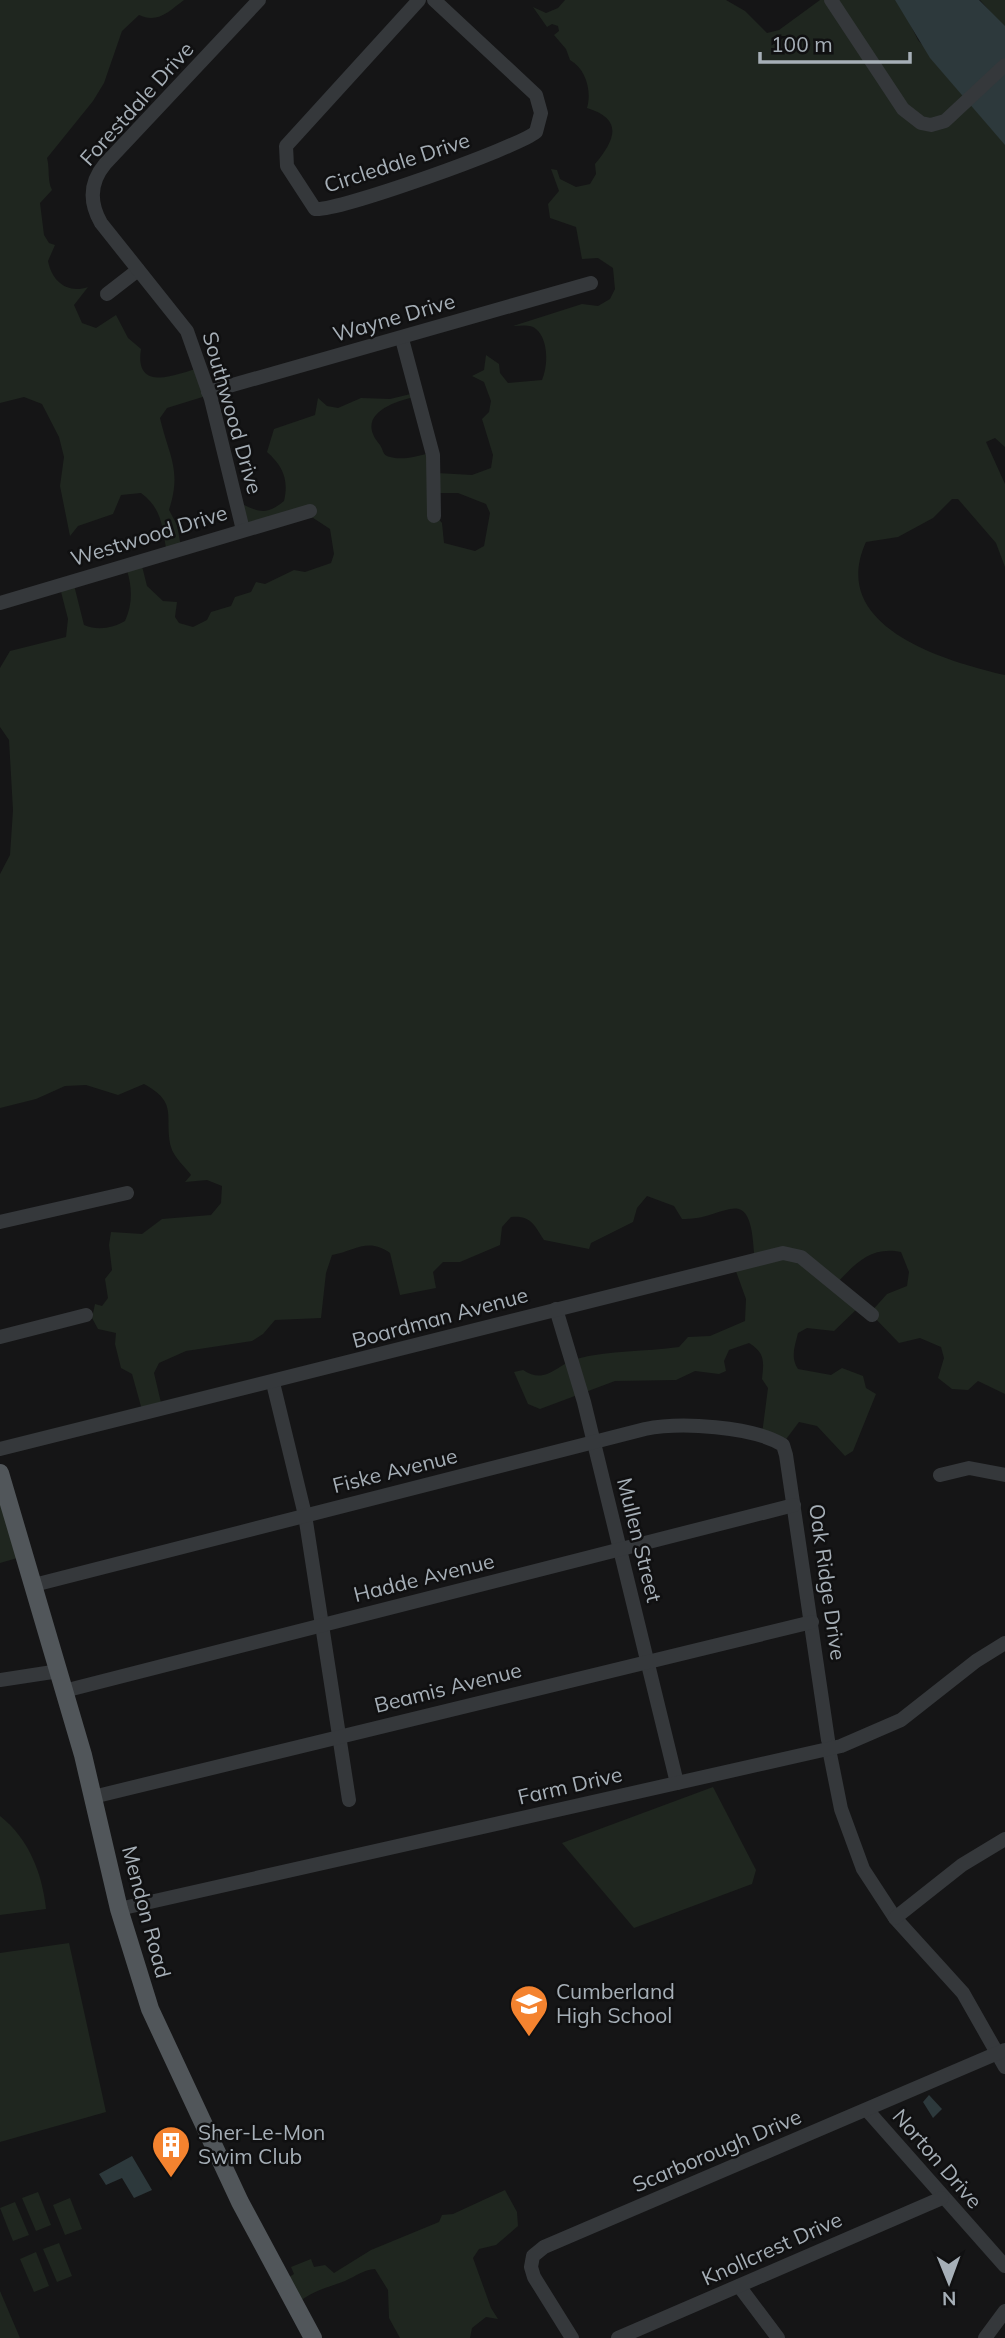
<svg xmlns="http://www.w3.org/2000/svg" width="1005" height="2338" font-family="Mulish,sans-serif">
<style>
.green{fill:#1f261f;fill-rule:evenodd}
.water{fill:#2d393c}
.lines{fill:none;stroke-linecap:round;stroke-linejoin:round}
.minor{stroke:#35383b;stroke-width:14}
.major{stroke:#51565a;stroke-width:18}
.labels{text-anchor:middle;stroke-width:5;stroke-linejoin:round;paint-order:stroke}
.street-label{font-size:21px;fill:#a6afb7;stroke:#101011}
.poi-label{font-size:21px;fill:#a6afb7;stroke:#101011;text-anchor:start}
</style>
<rect width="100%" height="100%" fill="#151516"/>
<g class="green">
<path d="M0,0H184C169,11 158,24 139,15L122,31L104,83L93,101L47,158C50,169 47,180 52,190L40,203L44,235L49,243L55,245L48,261C52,282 68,294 88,287L74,305L82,323L96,328L116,315L128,338L141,349C134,394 178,374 201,367L209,395L167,408L160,418C169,457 182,469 169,510L177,525L181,547L166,548C162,524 161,508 141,493L121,495L113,514L78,526L70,536L60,486L64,457L59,437L42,404L24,397L0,403Z"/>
<path d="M565,0H726L745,11L767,33L779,30L820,0H898L918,40L1005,138V447L995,438L986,442L1005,484V567L996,543L958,499H952L933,518L898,537L866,542C827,627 945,661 1005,675V1394L978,1381L968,1390L952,1389L938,1378L944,1358L941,1347L920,1338L899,1343L870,1313L887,1294L907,1286L909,1272L901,1252C871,1246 856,1263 837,1283L859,1307L834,1331L807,1328L798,1333C795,1346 790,1357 798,1369L831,1375L842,1368L863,1376L866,1388L876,1394L853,1451L845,1456L817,1426L799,1422L784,1442L762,1434L768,1388L762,1379C764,1361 765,1353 749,1343L729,1350L724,1361L726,1371L719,1374L695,1371L676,1380L615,1381L540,1409L528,1404L514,1372L523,1370C545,1385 555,1366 576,1359C610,1350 645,1352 679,1347L688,1337L710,1336L745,1321L746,1299L733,1263L754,1253C750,1178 725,1221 682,1219L674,1206L647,1196L637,1208L633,1222L591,1243L589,1249L544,1240C534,1225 531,1215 511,1217L502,1227L500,1245L460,1262H443L433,1272L436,1288L400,1295L390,1253C368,1237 355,1251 332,1255L326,1273L321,1318L275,1320L263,1334L252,1341L186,1351L159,1363L154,1373L162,1407L142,1410L132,1374L121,1368L115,1344L116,1333L98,1329L92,1318L95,1304L102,1306L108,1298L105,1279L112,1270L109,1245L111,1232L142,1234L162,1219L211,1215L221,1203L222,1186L207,1180L185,1182L191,1175C185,1167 173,1156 171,1147C164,1116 179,1103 144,1084L118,1095L86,1085L65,1086L36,1099L0,1108V874L10,855L13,810L9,740L0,727V668L10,651L66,637L68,619L59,584L73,581L84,625C98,631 113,628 125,621C133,604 132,587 127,570L142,566L147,586L163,601L177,602L175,617L179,623L193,627L207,620L211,612L231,606L235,597L251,592L256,582L265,584L294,570L305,572L331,563L334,554L330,529L304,512L246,528L238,502C258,512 266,516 284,501C289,480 283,466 267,452L274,429L315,415L318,398L327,406L338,408L361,398L390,399L419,392V396C393,401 354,415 380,445C384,451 382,455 390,457C404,461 421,455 434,452L437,473L472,475L491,468L493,455L482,419L489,412L491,401L484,382L472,376L484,370L486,355L499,364L500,373L508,383L542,380C548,366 549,340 536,329C531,324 521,326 513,326L582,304L598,306L610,299L615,289L613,268L598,258L582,259L576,227L550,218L548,204L559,191L551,169L557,170L560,179L576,187L590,184L596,174L595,164C616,139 623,119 587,108C592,91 586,69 570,60L566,49L554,35L559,31L558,26L552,24L547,27L533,7L546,13L558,8ZM437,493H458L486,504L490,513L484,546L475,551L444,543L442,523L435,515Z"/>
<polygon points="980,0 1005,0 1005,29"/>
<polygon points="0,1474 24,1556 0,1563"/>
<polygon points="713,1787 756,1870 752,1884 634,1928 562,1843"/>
<path d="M0,1816C29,1839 42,1873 46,1909L0,1915Z"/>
<polygon points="69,1943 106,2112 0,2142 0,1953"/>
<path d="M505,2190L517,2212L518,2226L496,2245L479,2249L473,2258L491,2308L498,2319L486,2317L472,2328L470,2338H400L389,2318L388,2290L375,2269C363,2270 356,2276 345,2281C324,2289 313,2290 295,2305L281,2282L294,2274L291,2267L311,2259L314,2267L325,2265L334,2273L371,2250L439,2222L442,2215L453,2214Z"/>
<polygon points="38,2192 51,2225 36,2231 22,2198"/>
<polygon points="70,2198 82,2229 65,2235 53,2205"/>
<polygon points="15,2202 29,2235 13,2241 0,2208"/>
<polygon points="59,2243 72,2276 57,2282 43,2249"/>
<polygon points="36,2252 49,2286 34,2292 20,2259"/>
<polygon points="0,2291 20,2338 0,2338"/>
</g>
<g class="water">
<polygon points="895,0 979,0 1005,26 1005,145 930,58"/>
<polygon points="929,2095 942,2109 933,2118 923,2102"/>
<polygon points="132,2156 152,2190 134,2198 122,2178 106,2185 99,2174"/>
</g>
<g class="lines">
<g class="minor">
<path d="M419,0L286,146L287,166L315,209C336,212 517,148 536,132L541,113L536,95L434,0"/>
<polyline points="831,0 903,109 921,123 931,125 945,121 1005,65"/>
<polyline points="107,294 138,270"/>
<polyline points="402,339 433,455 434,516"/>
<polyline points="208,392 591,283"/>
<path d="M243,530L211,399L187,331L101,223C89,202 90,182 105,164L259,0"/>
<polyline points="0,603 310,511"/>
<polyline points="0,1222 127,1193"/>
<polyline points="556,1309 584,1402 677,1783"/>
<polyline points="0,1337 86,1315"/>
<polyline points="273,1383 305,1515 349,1800"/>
<polyline points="0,1449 783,1253 801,1257 872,1315"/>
<polyline points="940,1475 969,1468 1005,1475"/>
<path d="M34,1585L645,1429C680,1422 752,1426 783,1445L786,1455L828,1740"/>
<polyline points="0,1680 59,1671"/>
<polyline points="64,1691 794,1505"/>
<polyline points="829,1749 841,1809 863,1869 895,1918 963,1993 1005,2067"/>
<polyline points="93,1797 812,1622"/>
<polyline points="119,1909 841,1746 901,1720 976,1661 1005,1643"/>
<polyline points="895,1918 962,1865 1005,1839"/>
<polyline points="867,2110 1005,2266"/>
<polyline points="739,2286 778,2338"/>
<polyline points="572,2338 534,2277 531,2267 533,2256 544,2247 1005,2050"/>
<polyline points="618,2338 942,2198"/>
<polyline points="985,2338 1005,2311"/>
</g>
<polyline class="major" points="0,1473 83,1755 119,1909 150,2009 240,2202 313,2338"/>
</g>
<defs>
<symbol id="school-pin" viewBox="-11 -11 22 30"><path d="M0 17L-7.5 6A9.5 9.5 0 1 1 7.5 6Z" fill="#f4832f" stroke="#101011"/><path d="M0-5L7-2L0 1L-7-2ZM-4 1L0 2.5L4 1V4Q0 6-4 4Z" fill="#fff"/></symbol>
<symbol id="building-pin" viewBox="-11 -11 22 30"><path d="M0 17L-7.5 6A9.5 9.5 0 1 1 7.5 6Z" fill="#f4832f" stroke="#101011"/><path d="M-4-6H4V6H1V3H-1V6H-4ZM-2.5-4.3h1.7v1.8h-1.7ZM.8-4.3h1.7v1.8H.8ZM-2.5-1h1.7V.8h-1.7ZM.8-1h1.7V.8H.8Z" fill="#fff"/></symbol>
</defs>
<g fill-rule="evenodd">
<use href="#school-pin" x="507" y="1982" width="44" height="60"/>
<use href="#building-pin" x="149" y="2123" width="44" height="60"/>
</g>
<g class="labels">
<g class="street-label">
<text transform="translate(137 104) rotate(-48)" y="7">Forestdale Drive</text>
<text transform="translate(397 163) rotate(-18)" y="7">Circledale Drive</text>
<text transform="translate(394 318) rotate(-16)" y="7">Wayne Drive</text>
<text transform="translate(232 413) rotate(74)" y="7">Southwood Drive</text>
<text transform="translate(149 536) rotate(-17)" y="7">Westwood Drive</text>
<text transform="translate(440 1318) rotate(-15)" y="7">Boardman Avenue</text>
<text transform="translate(395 1471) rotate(-14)" y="7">Fiske Avenue</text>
<text transform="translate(639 1540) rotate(76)" y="7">Mullen Street</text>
<text transform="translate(424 1578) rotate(-14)" y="7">Hadde Avenue</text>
<text transform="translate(827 1582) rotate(82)" y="7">Oak Ridge Drive</text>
<text transform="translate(448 1688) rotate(-14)" y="7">Beamis Avenue</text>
<text transform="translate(570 1786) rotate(-13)" y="7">Farm Drive</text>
<text transform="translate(146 1912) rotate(75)" y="7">Mendon Road</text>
<text transform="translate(717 2151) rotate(-23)" y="7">Scarborough Drive</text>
<text transform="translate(937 2159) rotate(49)" y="7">Norton Drive</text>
<text transform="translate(772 2249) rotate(-24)" y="7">Knollcrest Drive</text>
</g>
<g class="poi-label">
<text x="556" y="1999">Cumberland<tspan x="556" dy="24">High School</tspan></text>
<text x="198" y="2140">Sher-Le-Mon<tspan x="198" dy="24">Swim Club</tspan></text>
</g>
</g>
<g transform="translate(949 2282) rotate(179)" stroke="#101011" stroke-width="5" paint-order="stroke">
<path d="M0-5L12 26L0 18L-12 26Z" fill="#a6afb7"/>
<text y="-10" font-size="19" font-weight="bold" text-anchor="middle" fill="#a6afb7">N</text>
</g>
<path d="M760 52v10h150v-10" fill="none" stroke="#a6afb7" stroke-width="3.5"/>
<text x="771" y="52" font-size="21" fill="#a6afb7" stroke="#101011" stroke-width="5" paint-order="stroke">100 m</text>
</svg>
